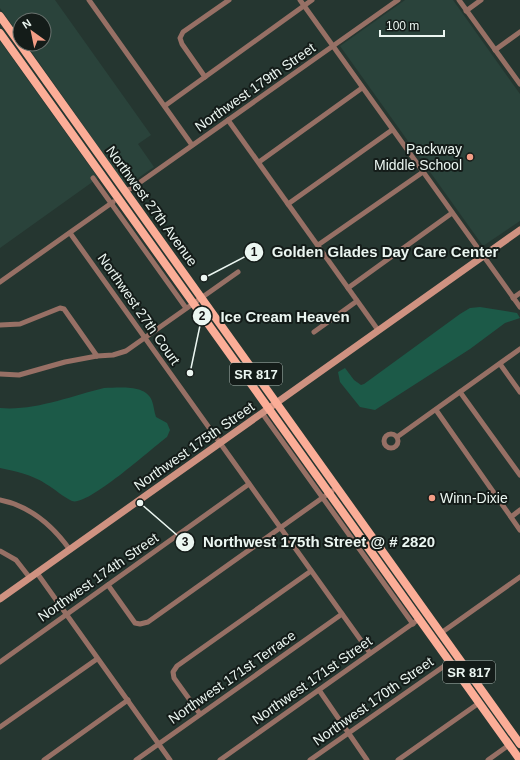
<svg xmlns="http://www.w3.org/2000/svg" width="520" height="760" font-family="Helvetica,sans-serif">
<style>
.built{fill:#2a433b}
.water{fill:#1c5a48}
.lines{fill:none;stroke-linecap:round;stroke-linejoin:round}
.street{stroke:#977065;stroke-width:5}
.secondary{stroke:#cf9281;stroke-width:7}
.primary{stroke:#fbad97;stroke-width:8}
.poi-dot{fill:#f49e86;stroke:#141c19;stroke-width:1.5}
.labels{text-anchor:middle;stroke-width:4;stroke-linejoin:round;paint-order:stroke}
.shield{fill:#141c19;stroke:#aab5b0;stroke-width:1}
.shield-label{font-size:13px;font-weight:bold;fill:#ebf6f1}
.street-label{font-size:14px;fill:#ebf6f1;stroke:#141c19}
.poi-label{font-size:14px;fill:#ebf6f1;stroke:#141c19;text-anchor:end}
.leader{fill:none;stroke:#ebf6f1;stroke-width:1.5}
.callout-dot{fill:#ebf6f1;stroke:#141c19;stroke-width:1.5}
.mark-label{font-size:12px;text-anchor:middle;font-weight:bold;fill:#111}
.callout-label{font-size:15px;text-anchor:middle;font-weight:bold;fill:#ebf6f1;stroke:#141c19;stroke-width:4;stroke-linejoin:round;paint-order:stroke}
</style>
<rect width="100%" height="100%" fill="#253630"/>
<g class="built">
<polygon points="0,0 55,0 151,135 138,144 154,167 131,183 124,183 26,44 44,44 44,20 20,20 20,36 0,8"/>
<polygon points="405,0 453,0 520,94 520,221 483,246 340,46"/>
<polygon points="0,41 98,178 0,248"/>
</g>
<g class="water">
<polygon points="480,307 517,313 520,318 505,323 470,349 375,410 360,407 340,382 338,372 345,368 354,380 361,385 364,384 460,314 470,308"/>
<path d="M104,388C119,388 146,384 152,401C154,406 154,412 156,417L167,423L170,430L167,437C152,448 87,507 72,501C63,497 55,489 46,484C33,475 15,471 0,468V408C35,411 71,396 104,388Z"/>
</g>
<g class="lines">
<g class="street">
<polyline points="89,0 192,145"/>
<polyline points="300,0 520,307"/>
<polyline points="459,0 520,84"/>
<polyline points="466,11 481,0"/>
<polyline points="495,50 520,32"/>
<polyline points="205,77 182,44 180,38 183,32 229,0"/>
<polyline points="166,105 312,0"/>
<polyline points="228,120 378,330"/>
<polyline points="259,162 362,88"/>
<polyline points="93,178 186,308"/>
<polyline points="125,191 132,188 398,0"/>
<polyline points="288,204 392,130"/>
<polyline points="70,233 370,653"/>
<polyline points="318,245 423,172"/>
<polyline points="0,282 113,202"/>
<polyline points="348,288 452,213"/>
<polyline points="513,298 520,293"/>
<polyline points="0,325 20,324 60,308 64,309 97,356"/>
<polyline points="314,332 357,301"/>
<polyline points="500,364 520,392"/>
<polyline points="0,374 19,375 65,362 97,356 113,355 126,351 238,272"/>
<polyline points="460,392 520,475"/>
<polyline points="436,410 520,530"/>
<polyline points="262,413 413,624"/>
<circle cx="391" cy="441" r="7"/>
<polyline points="397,437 520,349"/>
<path d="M0,500C30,506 53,526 70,550"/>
<polyline points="511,517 520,510"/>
<polyline points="0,551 16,560 30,578"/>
<polyline points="37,573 170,760"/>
<polyline points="108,585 135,623 140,624 148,622 332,491"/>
<polyline points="441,633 520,577"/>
<polyline points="0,662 249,484"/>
<polyline points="319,690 367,760"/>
<polyline points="200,714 174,678 173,672 177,666 311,571"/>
<polyline points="0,727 97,659"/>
<polyline points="44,760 128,700"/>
<polyline points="136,760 342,614"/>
<polyline points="220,760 419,619"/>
<polyline points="310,760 450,662"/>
<polyline points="398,760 479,703"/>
<polyline points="488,760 509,745"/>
</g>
<polyline class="secondary" points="0,599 520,230"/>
<g class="primary">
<polyline points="0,16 520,744"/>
<polyline points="0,33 520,760"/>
</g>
</g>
<g class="poi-dot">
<circle cx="470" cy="157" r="4"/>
<circle cx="432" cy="498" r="4"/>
</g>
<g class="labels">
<g class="shield">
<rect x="230" y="363" width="52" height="22" rx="3"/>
<rect x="443" y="661" width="52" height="22" rx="3"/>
</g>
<g class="shield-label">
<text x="256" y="379">SR 817</text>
<text x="469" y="677">SR 817</text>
</g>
<g class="street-label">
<text transform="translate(255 87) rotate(-35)" y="5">Northwest 179th Street</text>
<text transform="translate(152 206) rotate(54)" y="5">Northwest 27th Avenue</text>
<text transform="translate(139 309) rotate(55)" y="5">Northwest 27th Court</text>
<text transform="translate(194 446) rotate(-35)" y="5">Northwest 175th Street</text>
<text transform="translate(98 577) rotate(-35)" y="5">Northwest 174th Street</text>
<text transform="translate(232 677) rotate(-35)" y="5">Northwest 171st Terrace</text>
<text transform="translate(312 680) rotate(-35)" y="5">Northwest 171st Street</text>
<text transform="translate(373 701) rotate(-35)" y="5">Northwest 170th Street</text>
</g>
<g class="poi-label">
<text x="462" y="154">Packway<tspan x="462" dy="16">Middle School</tspan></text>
<text x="440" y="503" text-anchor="start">Winn-Dixie</text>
</g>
</g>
<path class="leader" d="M204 278L254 252M190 373L202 316M140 503L185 542"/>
<g class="callout-dot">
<circle cx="204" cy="278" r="4"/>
<circle cx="190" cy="373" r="4"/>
<circle cx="140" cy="503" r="4"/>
<circle cx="254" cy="252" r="10"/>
<circle cx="202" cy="316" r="10"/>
<circle cx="185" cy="542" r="10"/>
</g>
<g class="mark-label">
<text x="254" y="256">1</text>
<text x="202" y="320">2</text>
<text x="185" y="546">3</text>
</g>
<g class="callout-label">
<text x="385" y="257">Golden Glades Day Care Center</text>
<text x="285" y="322">Ice Cream Heaven</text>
<text x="319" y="547">Northwest 175th Street @ # 2820</text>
</g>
<g transform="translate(32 32) rotate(327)"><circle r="19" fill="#141c19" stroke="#6a736f"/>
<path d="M0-3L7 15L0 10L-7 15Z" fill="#f49e86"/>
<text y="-6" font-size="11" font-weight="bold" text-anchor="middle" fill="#ebf6f1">N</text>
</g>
<path d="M380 30v6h64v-6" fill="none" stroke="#ebf6f1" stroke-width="2"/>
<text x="386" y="30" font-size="12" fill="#ebf6f1" stroke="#141c19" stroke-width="3" paint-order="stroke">100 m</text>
</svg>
